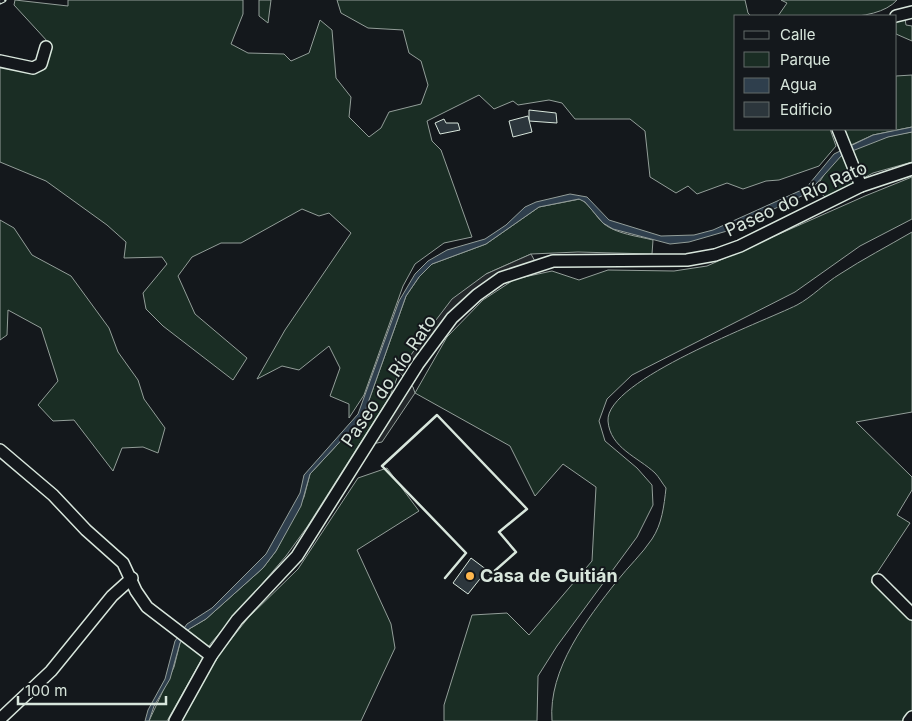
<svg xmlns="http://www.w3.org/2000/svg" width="912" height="721" font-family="Inter,sans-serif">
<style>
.green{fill:#1a2d24;stroke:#939e99}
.parking{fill:#24282b;stroke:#939e99}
.water{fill:#2f3f4d;stroke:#939e99}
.building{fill:#2c363c;stroke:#d8e6dc}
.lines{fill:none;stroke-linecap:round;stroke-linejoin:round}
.minor-casing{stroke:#d8e6dc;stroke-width:14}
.minor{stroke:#14181c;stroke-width:11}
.rail-casing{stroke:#d8e6dc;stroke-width:5}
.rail{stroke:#14181c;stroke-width:3;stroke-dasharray:9;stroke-linecap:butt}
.wall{stroke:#d8e6dc;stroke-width:2.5}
.poi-dot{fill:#ffb74d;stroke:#14181c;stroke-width:2}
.labels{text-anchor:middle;stroke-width:4;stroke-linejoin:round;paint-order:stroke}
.street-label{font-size:18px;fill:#d8e6dc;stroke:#14181c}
.poi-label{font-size:18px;font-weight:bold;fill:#d8e6dc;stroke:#14181c;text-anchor:start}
</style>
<rect width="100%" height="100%" fill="#14181c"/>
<g class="green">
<polygon points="15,0 68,6 68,0 243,0 243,14 231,44 248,53 284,54 291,61 309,53 320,20 332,30 336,78 351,97 349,117 369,137 381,128 389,112 421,104 428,85 421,61 409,53 403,30 368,28 341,13 337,0 745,0 748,13 751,16 736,16 736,129 830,129 836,146 819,166 779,180 766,181 743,189 727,183 697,194 688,186 676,193 650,177 645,131 630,119 575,119 562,103 549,100 518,105 513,101 494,109 479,95 427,121 432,141 441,150 472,237 444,243 415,264 403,286 364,395 349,418 349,404 330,396 340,368 329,346 299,370 282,366 257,379 285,330 351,233 329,213 319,216 302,209 241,243 221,243 192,257 178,276 195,314 247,358 233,380 163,326 146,309 143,293 167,264 162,257 124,258 126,242 107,225 46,181 0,162 0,64 38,70 49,58 48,42 14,5"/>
<polygon points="259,0 271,0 268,23 259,16"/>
<path d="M781,0H897C875,25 809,16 778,16L787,3Z"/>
<polygon points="905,19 906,25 912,26 912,41 896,34 896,22"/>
<polygon points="912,75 912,127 873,135 851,145 843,129 896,129 896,76"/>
<path d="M912,132V162L873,173L826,198L815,188C821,181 825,172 831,165C849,145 886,136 912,132Z"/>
<polygon points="912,177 912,219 860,246 795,292 632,375 607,399 599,421 605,441 637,468 652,485 653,505 637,537 557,646 538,676 537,721 444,721 444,705 472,615 507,613 529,635 592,561 596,487 563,464 535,496 510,446 415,393 447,337 483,300 515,279 552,271 579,280 608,270 674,271 707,266 865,196"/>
<path d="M580,199C590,204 595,216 604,224C617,234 637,236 653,240L652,254L578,252L531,254L486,274L399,373L390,396L307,527L286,556L211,643L167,721H149L174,667L180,643L189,629L206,619L263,568L276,551L304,497L310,474L363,417L406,296L419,277L432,264L486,244L539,207Z"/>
<polygon points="0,220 14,228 32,255 71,276 109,328 118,352 138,380 144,399 165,428 158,453 143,447 122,448 113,471 74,420 53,421 38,405 58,381 41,328 8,310 7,335 0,340"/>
<path d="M912,232V412L856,422L912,477V490L897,515L910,523L871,582L912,619V710L906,721H552C548,669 587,619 617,581C628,567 642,554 652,539C662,524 664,506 666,488C662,483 659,477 655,473C638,457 610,448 608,421C605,380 763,322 797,305C812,297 825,283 840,274C863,259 888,246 912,232Z"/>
<polygon points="387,468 419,511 357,550 391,624 395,648 361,721 182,721 217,657 248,618 298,569 358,478"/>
</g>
<g class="parking">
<polygon points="531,254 537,265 477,295 408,380 399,373 423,337 452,299 486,274"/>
<polygon points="406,382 413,387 415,393 382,442 367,445"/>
</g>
<polygon class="water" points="912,127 912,132 888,137 842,155 808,193 727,231 689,242 670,244 613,229 603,223 585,202 579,199 539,207 486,244 432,264 419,277 406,296 363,417 310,474 301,506 276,551 263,568 206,619 189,629 180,643 170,679 154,706 149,721 145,721 148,710 165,679 175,641 187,624 212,608 266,554 300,493 304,475 358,414 399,301 415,274 428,261 447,250 485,239 506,225 525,207 536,202 570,194 587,197 609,220 661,236 694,235 713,230 806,188 834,154 873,135"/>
<g class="building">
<polygon points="529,110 556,113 557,123 529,121"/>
<polygon points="528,116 532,132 513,137 509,121"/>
<polygon points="444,119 446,123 458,123 460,130 440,134 435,123"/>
<polygon points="471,558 487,570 468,594 453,583"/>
</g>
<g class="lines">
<defs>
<g id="minor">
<polyline points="896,16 912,12"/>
<polyline points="0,61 33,68 41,64 46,47"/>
<polyline points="838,129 861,186"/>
<polyline points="0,450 53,495 86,530 123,563 136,591 147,607 211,656"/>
<polyline points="878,580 912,614"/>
<polyline points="0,719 51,671 112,596 132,578"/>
<polyline points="175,721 211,656 237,620 297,556 418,364 452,318 477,295 501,278 553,261 687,260 715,255 740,246 861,186 912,169"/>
<polyline points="909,721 912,717"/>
</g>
</defs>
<use href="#minor" class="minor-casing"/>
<use href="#minor" class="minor"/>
<defs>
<polyline id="rail" points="0,2 4,0"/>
</defs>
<use href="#rail" class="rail-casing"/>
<use href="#rail" class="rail"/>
<polyline class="wall" points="445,578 466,553 382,466 437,415 527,509 499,532 516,552 490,575"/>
</g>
<circle class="poi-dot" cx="470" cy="576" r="5"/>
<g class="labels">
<g class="street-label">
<text transform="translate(796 199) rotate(-25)" y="6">Paseo do Río Rato</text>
<text transform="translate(389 381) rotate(-56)" y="6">Paseo do Río Rato</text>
</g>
<g class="poi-label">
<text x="480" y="582">Casa de Guitián</text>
</g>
</g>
<rect x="734" y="15" width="162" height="115" fill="#14181c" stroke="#626a69"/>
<rect x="744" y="31" width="25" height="8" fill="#14181c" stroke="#626a69"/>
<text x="780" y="40" font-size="15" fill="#d8e6dc">Calle</text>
<rect x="744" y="52" width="25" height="15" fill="#1a2d24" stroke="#626a69"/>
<text x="780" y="65" font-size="15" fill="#d8e6dc">Parque</text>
<rect x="744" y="78" width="25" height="15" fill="#2f3f4d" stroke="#626a69"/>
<text x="780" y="90" font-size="15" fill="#d8e6dc">Agua</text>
<rect x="744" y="102" width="25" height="15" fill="#2c363c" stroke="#626a69"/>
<text x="780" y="115" font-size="15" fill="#d8e6dc">Edificio</text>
<path d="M18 696v8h148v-8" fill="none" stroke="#d8e6dc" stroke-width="2.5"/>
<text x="25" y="696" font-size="15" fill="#d8e6dc" stroke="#14181c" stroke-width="4" paint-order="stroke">100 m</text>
</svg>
